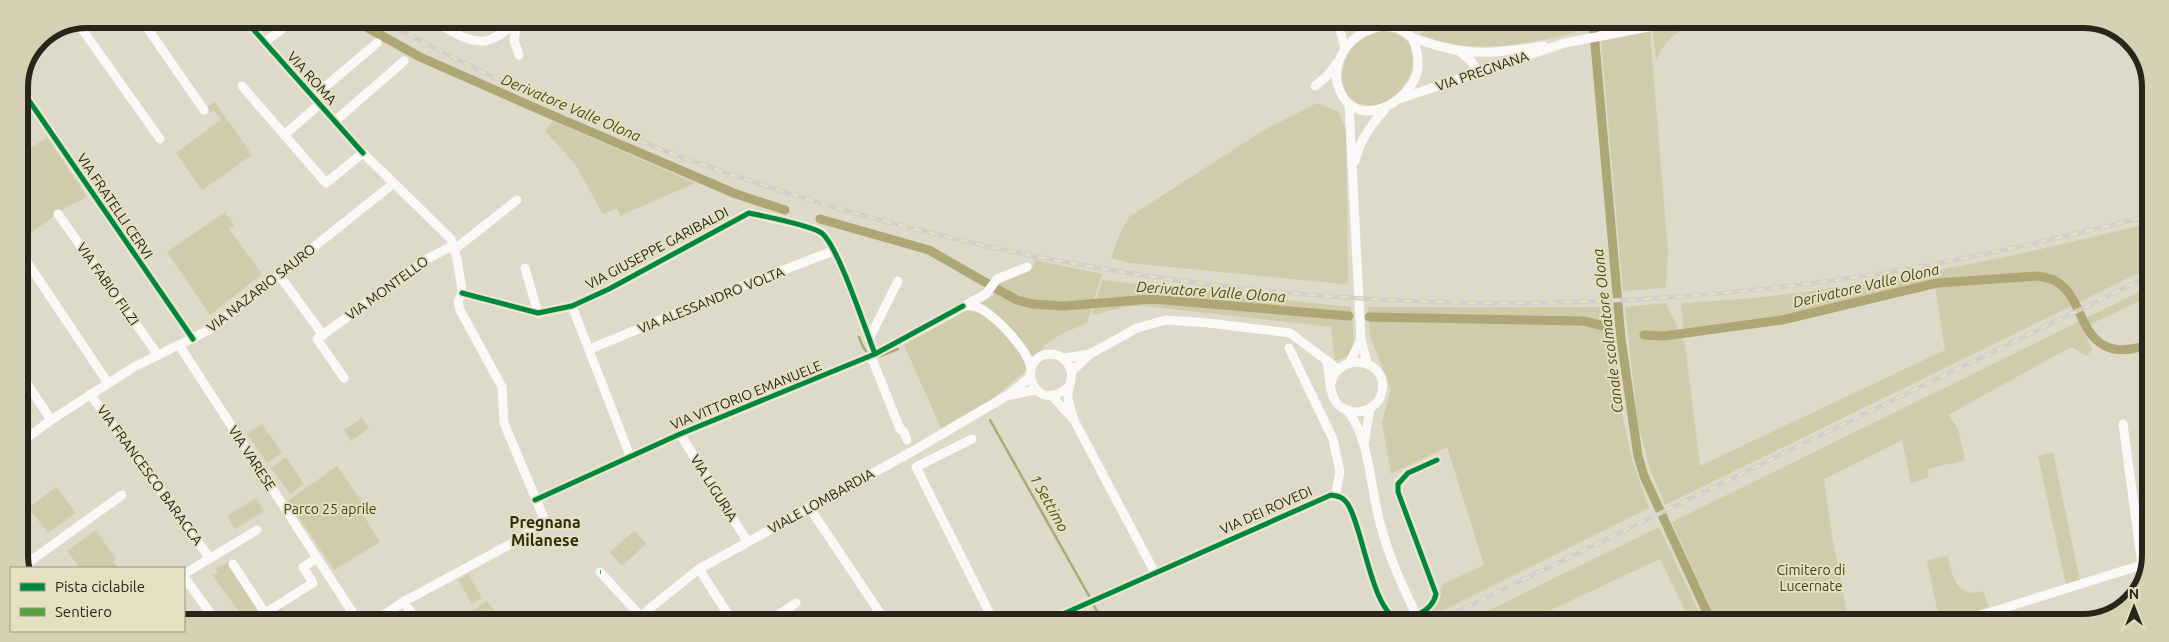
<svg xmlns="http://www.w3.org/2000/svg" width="2169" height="642" font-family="Ubuntu,sans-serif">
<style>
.green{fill:#d0cbab}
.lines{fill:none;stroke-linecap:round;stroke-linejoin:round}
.stream{stroke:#aea674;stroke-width:2.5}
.canal{stroke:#aea674;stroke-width:9}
.minor{stroke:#faf9f7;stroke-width:9}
.rail-casing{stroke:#d0cfca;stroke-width:4.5}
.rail{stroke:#e5e0c1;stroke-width:2.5;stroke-dasharray:8;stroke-linecap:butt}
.quiet{stroke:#51a340;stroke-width:4;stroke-dasharray:8 4;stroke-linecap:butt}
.cycleway-casing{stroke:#e5e0c1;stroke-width:8}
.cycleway{stroke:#00873e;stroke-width:5}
.labels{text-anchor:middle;stroke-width:4;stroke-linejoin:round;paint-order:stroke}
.street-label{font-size:14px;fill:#28261b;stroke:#e5e0c1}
.park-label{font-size:14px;fill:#4b430f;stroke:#e5e0c1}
.water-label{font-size:15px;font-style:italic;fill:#514917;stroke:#e5e0c1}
.quarter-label{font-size:16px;font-weight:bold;fill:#2e2a10;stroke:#e5e0c1}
.rim{fill:none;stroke:#28261b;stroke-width:6}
</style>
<rect width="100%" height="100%" fill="#dddac9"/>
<g class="green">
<path d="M1441,20L1573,21L1575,33C1518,45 1475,55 1419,35Z"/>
<path d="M1689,27C1672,32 1664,45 1656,60L1653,31Z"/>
<path d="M1378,31C1441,30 1408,112 1365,105C1336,100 1338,65 1353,47C1359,39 1369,35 1378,31Z"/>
<polygon points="1650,31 1668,252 1666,288 1623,291 1601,41"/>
<polygon points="215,102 252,155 202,190 176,153 221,120 214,110 210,112 207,107"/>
<polygon points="1317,103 1338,112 1346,130 1348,283 1342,284 1130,263 1111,258 1120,233 1129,217 1264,130"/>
<polygon points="553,121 695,183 620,216 617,208 603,214 575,164 545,131"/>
<polygon points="47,137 87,197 63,209 19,242 19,157"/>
<polygon points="225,212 234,225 229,229 262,274 210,315 167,252"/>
<path d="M2149,223V268L1665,505L1650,469L1638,424L1625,307L1666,303L1685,344L1700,466L1945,350L1935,287L1800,318L1755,326L1684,334L1681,303C1714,301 1747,299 1780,295C1904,280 2028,254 2149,223Z"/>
<polygon points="1035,260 1102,274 1087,323 1066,332 1048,342 1023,373 990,401 941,428 904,345 993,296 999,284 1032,269"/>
<path d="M1102,280L1351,307C1352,324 1361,360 1335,360L1331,327L1145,306H1129L1092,315Z"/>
<polygon points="2149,287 2149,297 2082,328 2092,349 2087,356 2071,347 1948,415 1958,428 1965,460 1927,469 1929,477 1911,483 1902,440 1824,479 1833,542 1849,623 1717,623 1672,522"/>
<polygon points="1368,307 1611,307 1623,419 1632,460 1649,508 1444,610 1432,611 1443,584 1484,565 1447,447 1391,474 1382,422 1391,389 1370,336"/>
<polygon points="362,418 369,428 351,441 344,430"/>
<polygon points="262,424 282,453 267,463 247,434"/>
<polygon points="2053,452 2080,581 2066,585 2038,456"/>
<polygon points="286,457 304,484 290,494 271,468"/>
<polygon points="337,466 365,506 360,510 380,542 334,570 288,501"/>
<polygon points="56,487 76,513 48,533 29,508"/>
<polygon points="256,498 264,511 235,529 227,516"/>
<polygon points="1659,527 1704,623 1691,623 1660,559 1523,623 1463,623"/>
<polygon points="96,530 116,559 113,562 118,568 80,568 67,551"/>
<polygon points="634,531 646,544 622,566 610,552"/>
<path d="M1948,556C1952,574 1956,600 1983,591L1989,607L1940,623L1927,560Z"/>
<polygon points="228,562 267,621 246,621 212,575 218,572 216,568"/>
<polygon points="468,574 482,598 472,604 458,580"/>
<polygon points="487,601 502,621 458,621"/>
<polygon points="281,607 291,621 273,621 269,614"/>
</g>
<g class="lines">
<g class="stream">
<polyline points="859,337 863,347 866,351"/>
<polyline points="880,356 898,349"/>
<polyline points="990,420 1089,596"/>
<polyline points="1094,606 1103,622"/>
</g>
<g class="canal">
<polyline points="352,19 420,57 547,113 736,194 785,210"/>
<polyline points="1593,21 1621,339 1638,456 1644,476 1712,623"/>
<polyline points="820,219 929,250 1004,293 1017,300 1032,304 1063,306 1152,299 1349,316"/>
<polyline points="1369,317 1583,321 1604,326"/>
<path d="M1644,335L1664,336L1782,320L1937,283L2036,276C2086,279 2072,335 2110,348C2122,352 2137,348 2149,345"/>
</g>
<g class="minor">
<polyline points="141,19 204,110"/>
<path d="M244,19L363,153L451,239L457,259L461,283L462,293L458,302L460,310L502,387L504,423L543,516C539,526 527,534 518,540L403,602L375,621"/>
<path d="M429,19C445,27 471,46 489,40C501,36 510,27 519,19"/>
<polyline points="1334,20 1340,30 1345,48"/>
<polyline points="1340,20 1371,29"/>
<polyline points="517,21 514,41 519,55"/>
<polyline points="77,22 160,139"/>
<path d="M1385,26L1398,28L1413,38C1416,48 1419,57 1418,68C1413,102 1357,132 1340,91C1334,79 1336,66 1342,54C1350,38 1367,28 1385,26Z"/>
<path d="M1413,38C1425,42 1438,46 1451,49C1481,56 1514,50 1544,46"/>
<polyline points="265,42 295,19"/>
<polyline points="35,47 69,26"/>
<polyline points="1459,51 1471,61 1478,72"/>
<polyline points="19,86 193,339"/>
<polyline points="242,86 326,183 363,153"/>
<polyline points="1315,86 1326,77 1337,63"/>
<polyline points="313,97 377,43"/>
<polyline points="1399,99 1565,43 1679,21"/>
<polyline points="1349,105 1361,340 1367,363"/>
<polyline points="335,121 404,61"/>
<polyline points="284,135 320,104"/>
<path d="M1355,161C1360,140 1371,125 1385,109"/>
<polyline points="58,214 158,355"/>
<polyline points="455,249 517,200"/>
<polyline points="19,250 108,383"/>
<polyline points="525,268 538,313"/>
<polyline points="279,275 323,335"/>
<path d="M462,293L538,313L572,306L609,289L749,213C767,217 805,224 820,232C837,241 866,332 875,354"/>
<polyline points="572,306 630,456"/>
<path d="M964,306C971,305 977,306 983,310C999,320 1028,350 1031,368"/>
<polyline points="869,339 898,281"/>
<polyline points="179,345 358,621"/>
<polyline points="1289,348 1333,439 1340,472 1335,496"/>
<polyline points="590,349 742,286 833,251"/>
<polyline points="871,356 900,429 904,432 907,440"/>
<polyline points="1064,358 1090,354"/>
<path d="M1327,361C1329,372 1329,393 1336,402C1349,419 1377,413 1382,392C1389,359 1339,350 1331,383"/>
<polyline points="1350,362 1361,340"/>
<polyline points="19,371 51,420"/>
<polyline points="1072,371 1090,354 1137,328 1166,320 1208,323 1290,333 1338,369"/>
<polyline points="344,378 317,339 427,259 454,245"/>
<path d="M1068,387C1033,418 1014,356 1050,354C1064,354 1074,367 1071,380C1070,386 1068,389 1068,395C1068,402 1071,410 1073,417"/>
<polyline points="90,394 209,557"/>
<polyline points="1010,395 1036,390"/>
<polyline points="1052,396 1074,420 1155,573"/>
<path d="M1347,410C1370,438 1370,487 1380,523C1389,558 1404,590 1420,622"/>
<polyline points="2123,424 2142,565"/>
<polyline points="680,434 747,541"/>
<polyline points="972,439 916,467 994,622"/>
<polyline points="1364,443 1370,409"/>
<polyline points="19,444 51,420 134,367 211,329 394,183"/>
<polyline points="535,500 680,434 875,354 986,294 997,279 1027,267"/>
<polyline points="809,507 886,622"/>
<polyline points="233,564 265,613 313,583 303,567 317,558"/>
<polyline points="22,567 122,495"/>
<polyline points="699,569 733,622"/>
<polyline points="600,572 646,622"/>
<polyline points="184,574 257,530"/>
<polyline points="184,577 216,621"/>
<polyline points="403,602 418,621"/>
<polyline points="638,622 649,609 699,569 913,451 1008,395 1030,377"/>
<polyline points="768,622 796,603"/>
<path d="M1045,622L1331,495C1338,496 1343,497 1347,503C1363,525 1372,617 1401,620C1407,621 1413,617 1419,614C1427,610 1434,604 1436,594L1398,492V484L1408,473L1437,460"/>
<polyline points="1956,623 2148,563"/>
</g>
<defs>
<g id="rail">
<path d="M379,19C476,71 576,118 679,156C1049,292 1454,335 1844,279C1948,264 2048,241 2149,216"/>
<polyline points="1436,622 2149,276"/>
</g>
</defs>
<use href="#rail" class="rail-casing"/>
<use href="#rail" class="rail"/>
<g class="quiet">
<polyline points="600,572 601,572"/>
<polyline points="650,622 655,617"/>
</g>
<defs>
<g id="cycleway">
<polyline points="244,19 363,153"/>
<polyline points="19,86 193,339"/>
<path d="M462,293L538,313L572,306L609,289L749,213C767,217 805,224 820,232C837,241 866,332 875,354"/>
<polyline points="535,500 680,434 875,354 963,306"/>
<path d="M1045,622L1331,495C1338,496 1343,497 1347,503C1363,525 1372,617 1401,620C1407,621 1413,617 1419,614C1427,610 1434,604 1436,594L1398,492V484L1408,473L1437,460"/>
</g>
</defs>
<use href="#cycleway" class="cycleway-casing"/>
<use href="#cycleway" class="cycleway"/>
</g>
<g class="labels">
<g class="street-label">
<text transform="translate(1482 71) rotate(-19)" y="5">VIA PREGNANA</text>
<text transform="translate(312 78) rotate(48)" y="5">VIA ROMA</text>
<text transform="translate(115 206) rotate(56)" y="5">VIA FRATELLI CERVI</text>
<text transform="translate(657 248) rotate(-28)" y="5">VIA GIUSEPPE GARIBALDI</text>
<text transform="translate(108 284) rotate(55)" y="5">VIA FABIO FILZI</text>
<text transform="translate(261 288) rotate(-38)" y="5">VIA NAZARIO SAURO</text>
<text transform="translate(387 288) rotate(-36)" y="5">VIA MONTELLO</text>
<text transform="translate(711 300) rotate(-22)" y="5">VIA ALESSANDRO VOLTA</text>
<text transform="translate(746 395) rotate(-22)" y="5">VIA VITTORIO EMANUELE</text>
<text transform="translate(252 458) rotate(57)" y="5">VIA VARESE</text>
<text transform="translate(150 475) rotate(54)" y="5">VIA FRANCESCO BARACCA</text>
<text transform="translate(714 488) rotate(58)" y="5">VIA LIGURIA</text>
<text transform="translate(821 501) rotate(-29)" y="5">VIALE LOMBARDIA</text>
<text transform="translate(1266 510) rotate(-24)" y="5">VIA DEI ROVEDI</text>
</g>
<g class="park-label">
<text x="330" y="514">Parco 25 aprile</text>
<text x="1811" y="575">Cimitero di<tspan x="1811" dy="16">Lucernate</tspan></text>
</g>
<g class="water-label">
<text transform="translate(571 108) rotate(23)" y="5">Derivatore Valle Olona</text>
<text transform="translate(1866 286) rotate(-13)" y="5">Derivatore Valle Olona</text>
<text transform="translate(1211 292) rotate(4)" y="5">Derivatore Valle Olona</text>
<text transform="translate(1608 331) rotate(-97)" y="5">Canale scolmatore Olona</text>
<text transform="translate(1049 503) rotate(61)" y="5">1 Settimo</text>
</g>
<g class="quarter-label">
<text x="545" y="528">Pregnana<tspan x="545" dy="18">Milanese</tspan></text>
</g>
</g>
<path d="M0 0H2169V642H0ZM87 28H2083A59 59 0 0 1 2142 87V555A59 59 0 0 1 2083 614H87A59 59 0 0 1 28 555V87A59 59 0 0 1 87 28Z" fill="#d6d1b4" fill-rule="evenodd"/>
<path class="rim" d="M87 28H2083A59 59 0 0 1 2142 87V555A59 59 0 0 1 2083 614H87A59 59 0 0 1 28 555V87A59 59 0 0 1 87 28Z"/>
<rect x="10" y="567" width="175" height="65" fill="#e5e0c1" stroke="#99967f"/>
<rect x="20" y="583" width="25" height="8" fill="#00873e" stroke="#99967f"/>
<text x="55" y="592" font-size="15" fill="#28261b">Pista ciclabile</text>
<rect x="20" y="608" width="25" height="8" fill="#51a340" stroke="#99967f"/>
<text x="55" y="617" font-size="15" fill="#28261b">Sentiero</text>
<g transform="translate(2134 607)" stroke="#e5e0c1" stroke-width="4" paint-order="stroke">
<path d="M0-4L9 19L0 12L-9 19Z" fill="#28261b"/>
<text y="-8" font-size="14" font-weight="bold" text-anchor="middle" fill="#28261b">N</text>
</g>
</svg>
